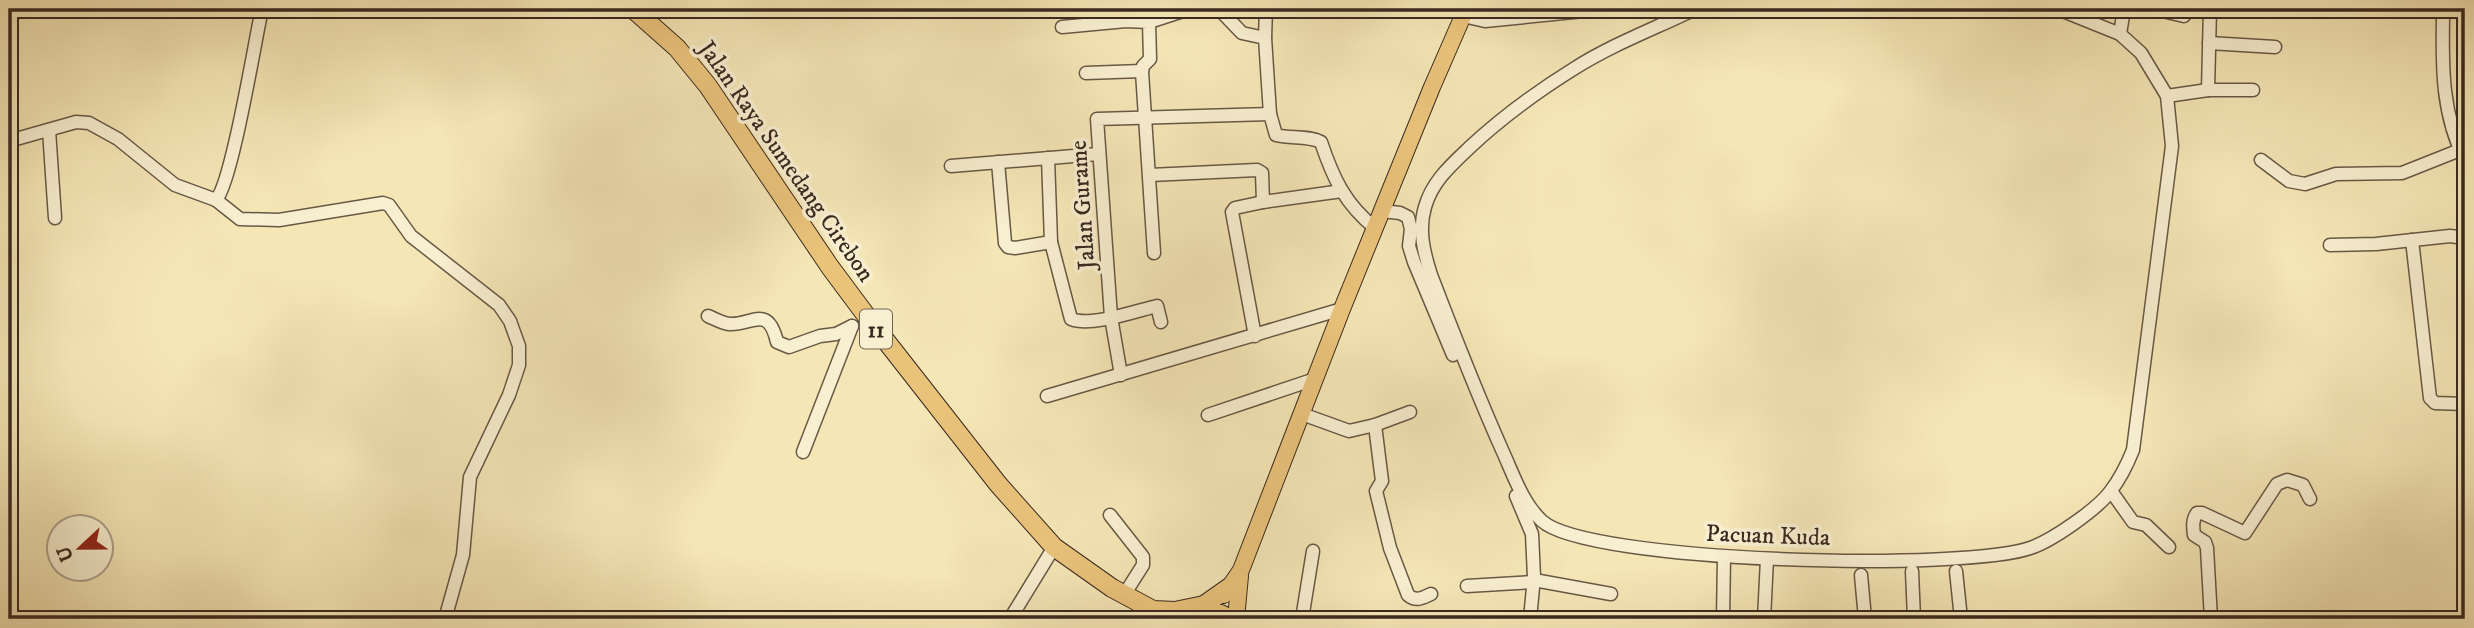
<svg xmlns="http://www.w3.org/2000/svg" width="2474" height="628" font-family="'IM FELL DW Pica',serif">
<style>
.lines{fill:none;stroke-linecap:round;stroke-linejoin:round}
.minor-casing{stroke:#685846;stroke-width:15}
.major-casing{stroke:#392920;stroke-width:18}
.highway-casing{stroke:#392920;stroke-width:20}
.minor{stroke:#f8efd0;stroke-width:12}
.major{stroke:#eac37b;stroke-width:16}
.highway{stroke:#eac37b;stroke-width:18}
.labels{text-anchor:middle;stroke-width:7;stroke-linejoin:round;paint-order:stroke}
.shield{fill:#f8efd0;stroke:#726455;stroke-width:2}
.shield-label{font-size:23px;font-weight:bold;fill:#392920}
.street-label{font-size:24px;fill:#392920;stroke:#f8efd0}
</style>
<rect width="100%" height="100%" fill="#f5e6b6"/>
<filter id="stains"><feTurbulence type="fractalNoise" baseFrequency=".00286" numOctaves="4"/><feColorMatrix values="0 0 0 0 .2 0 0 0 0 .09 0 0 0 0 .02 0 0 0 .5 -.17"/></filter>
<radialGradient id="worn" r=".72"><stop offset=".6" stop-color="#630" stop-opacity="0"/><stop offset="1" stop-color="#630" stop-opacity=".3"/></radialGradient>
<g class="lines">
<defs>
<g id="minor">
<path d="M1219,9L1242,33L1265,38L1270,114L1276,135C1291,139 1307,135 1321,142C1333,178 1345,204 1375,228"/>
<path d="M1695,9C1656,28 1613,44 1575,68C1538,91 1501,118 1469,148C1450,166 1432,182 1425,207C1418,230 1424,253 1431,275C1454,335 1477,394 1503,452C1513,474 1523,504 1542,521C1588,563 1970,572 2033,547C2054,539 2096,510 2110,492C2120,479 2127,465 2133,450L2172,146L2167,96L2141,53L2120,34L2058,9"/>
<polyline points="2154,9 2184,16"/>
<path d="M2446,9L2443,18C2442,68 2442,115 2465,160"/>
<polyline points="1463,16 1485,21 1604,9"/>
<polyline points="1149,22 1186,10 1215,9"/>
<polyline points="1062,27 1126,21 1149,22 1150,59 1143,66 1142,72 1154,253"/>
<polyline points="2120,34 2124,9"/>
<polyline points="1265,38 1266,9"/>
<polyline points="2209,43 2275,47"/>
<polyline points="1086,73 1142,71"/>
<polyline points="2208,90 2253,90"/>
<polyline points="2167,96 2208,90 2210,9"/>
<polyline points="49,130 55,218"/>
<path d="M9,141L76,122L89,123L118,139L175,185L216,200C232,183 255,40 262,9"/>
<path d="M1048,158L1051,242L1071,319C1091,327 1136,311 1157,306L1161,322"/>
<polyline points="2261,160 2289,181 2305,184 2336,174 2402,173 2460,150"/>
<polyline points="998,162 1005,243 1008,247 1015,248 1051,242"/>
<polyline points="951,166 1098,154"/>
<polyline points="1150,175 1257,170 1262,173 1263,202"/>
<polyline points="216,200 240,219 279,220 383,203 389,205 411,236 499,305 510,321 519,346 519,365 509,395 470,477 463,555 445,619"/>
<polyline points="1382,211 1400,213 1408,217 1411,229 1409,246 1414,262 1453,355"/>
<polyline points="2412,240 2430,398 2435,403 2465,404"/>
<polyline points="2330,245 2376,244 2450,236 2465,238"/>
<path d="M708,316C715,319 722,323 729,324C751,326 768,303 777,342L789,347L820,336L836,334L852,326"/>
<polyline points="1255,336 1232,212 1235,208 1263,202 1342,191"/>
<polyline points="1121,375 1111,317 1097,119 1270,114"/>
<polyline points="1047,396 1342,309"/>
<polyline points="1302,414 1349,431 1375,425 1410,412"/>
<polyline points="1208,415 1315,379"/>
<path d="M1375,425L1382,481L1376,491L1390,548L1408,595C1416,602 1422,598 1431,594"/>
<polyline points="803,452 852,326"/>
<polyline points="2111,491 2133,522 2146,525 2169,547"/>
<polyline points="1516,496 1532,534 1534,577 1530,619"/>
<polyline points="1110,515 1143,557 1143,565 1124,595"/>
<polyline points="1912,571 1914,619"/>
<polyline points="1956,571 1961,619"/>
<polyline points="1861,575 1865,619"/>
<polyline points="1534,580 1611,594"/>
<polyline points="1467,586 1533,582"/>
<polyline points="1010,619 1054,547"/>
<polyline points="1302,619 1313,551"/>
<polyline points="1723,619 1724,557"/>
<polyline points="1764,619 1767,559"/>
<polyline points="1815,619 1815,618"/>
<path d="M2211,619L2207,548L2205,542L2194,535C2193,527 2192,520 2197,513H2202L2245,533L2277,484L2287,480L2303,485L2310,499"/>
</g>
<g id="major">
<polyline points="1224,595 1241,570 1342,309 1432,87 1466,9"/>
<polyline points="1236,619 1240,576"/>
</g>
<g id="highway">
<polyline points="633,9 677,48 708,86 830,267 868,318 998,484 1054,547 1112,588 1153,610 1175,611 1204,605 1231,586"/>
<polyline points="1192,615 1221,614 1230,619"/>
</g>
</defs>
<use href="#minor" class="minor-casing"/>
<use href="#major" class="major-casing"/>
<use href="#highway" class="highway-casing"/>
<use href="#minor" class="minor"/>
<use href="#major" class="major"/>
<use href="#highway" class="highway"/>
</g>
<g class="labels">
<rect class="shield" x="860" y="309.5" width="32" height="39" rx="5"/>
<g class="shield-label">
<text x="876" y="337">11</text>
</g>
<g class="street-label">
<text transform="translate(787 161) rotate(55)" y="8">Jalan Raya Sumedang Cirebon</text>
<text transform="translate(1082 205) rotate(-94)" y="8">Jalan Gurame</text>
<text transform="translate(1768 535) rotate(2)" y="8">Pacuan Kuda</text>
</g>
</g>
<rect width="2474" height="628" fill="none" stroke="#f5e6b6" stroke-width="35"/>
<rect x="10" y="10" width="2453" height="607" fill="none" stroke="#392920" stroke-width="3.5"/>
<rect x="18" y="18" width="2439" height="593" fill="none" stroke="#392920" stroke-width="2"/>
<g transform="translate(80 548) rotate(248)"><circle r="33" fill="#f8efd0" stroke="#aca08a" stroke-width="2"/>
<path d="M0-5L12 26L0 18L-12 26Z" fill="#8f2418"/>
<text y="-10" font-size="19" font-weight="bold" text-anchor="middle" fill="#392920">U</text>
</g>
<rect width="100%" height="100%" filter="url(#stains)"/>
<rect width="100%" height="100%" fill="url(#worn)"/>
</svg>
